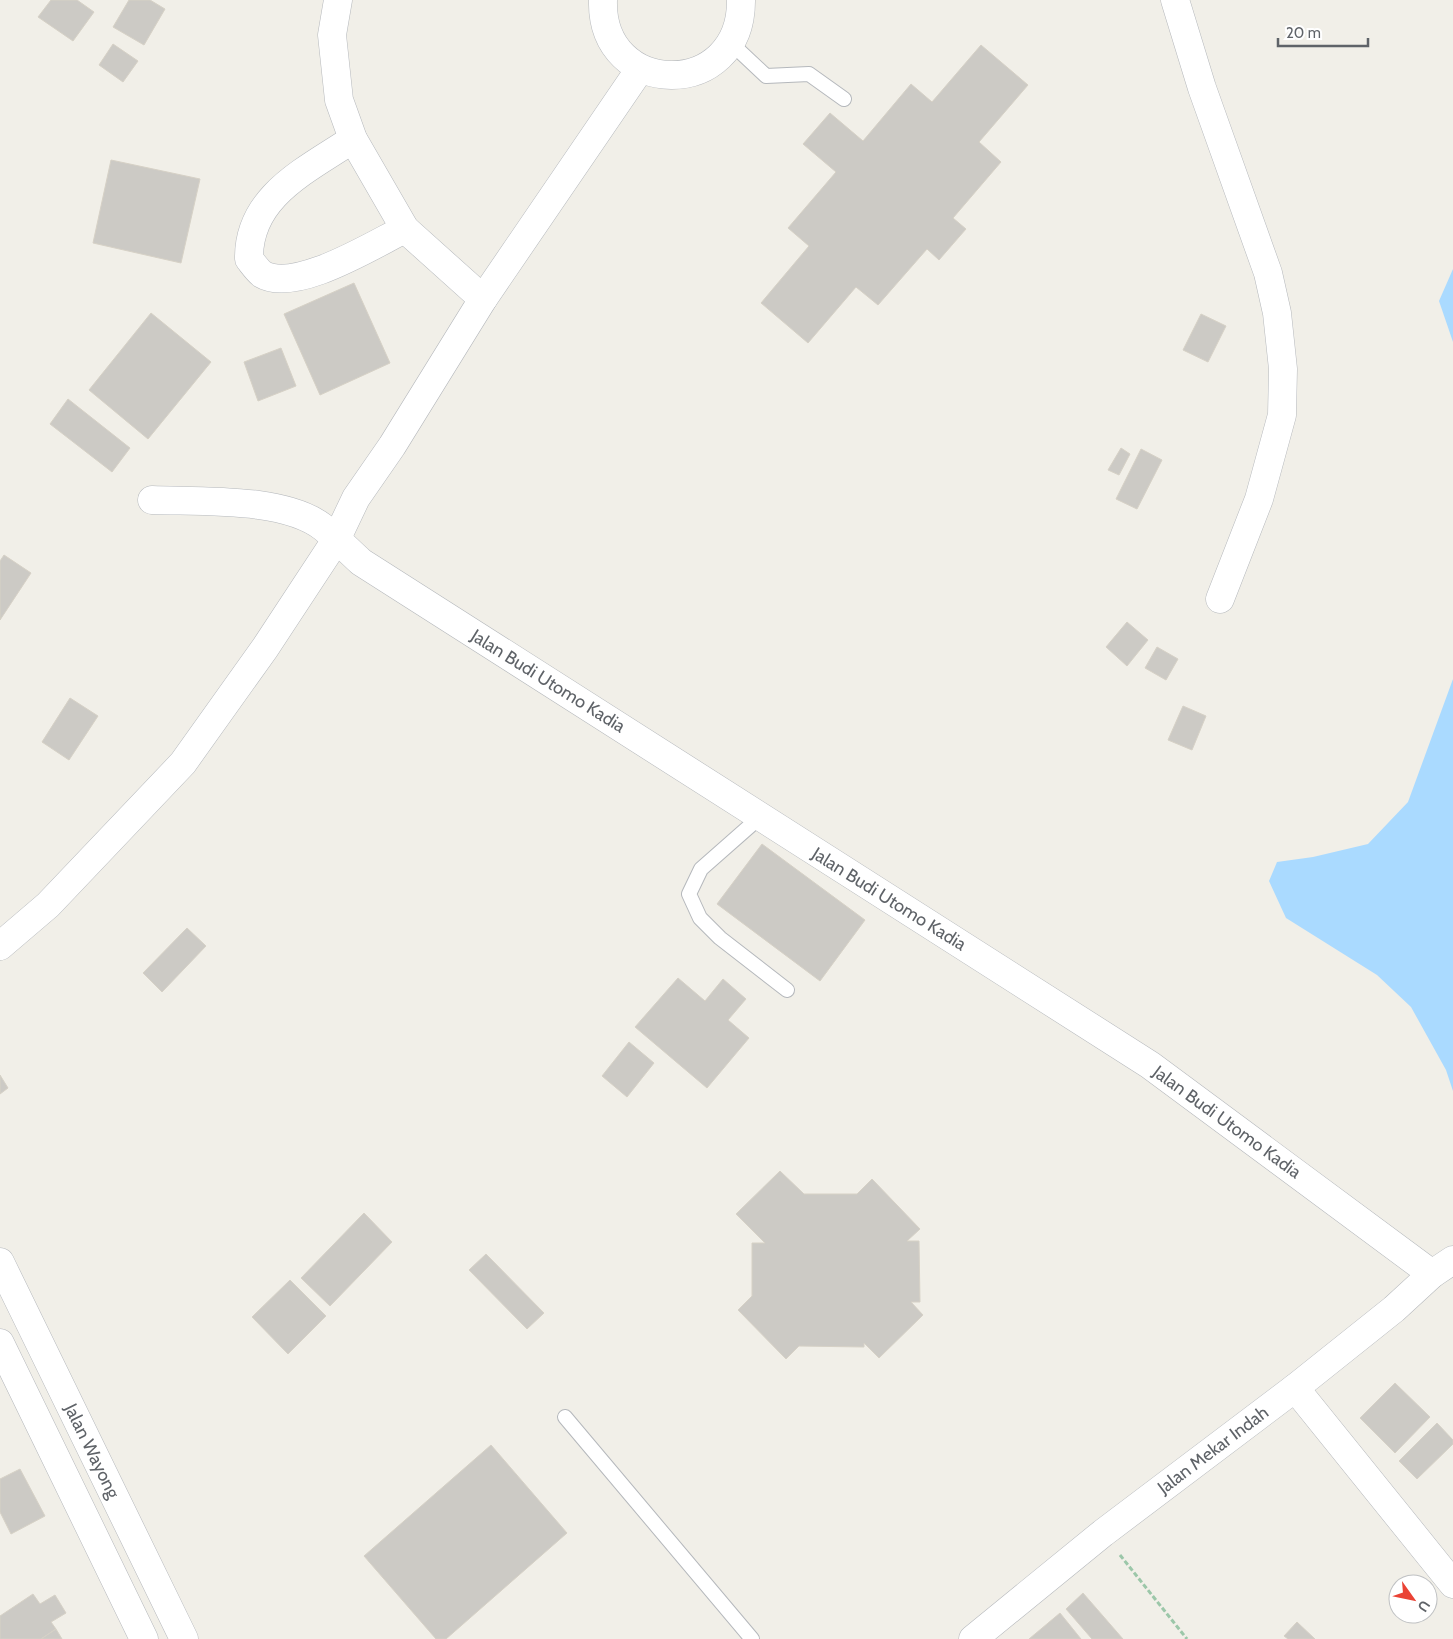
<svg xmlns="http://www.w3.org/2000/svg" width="1453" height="1639" font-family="Cabin,sans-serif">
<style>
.water{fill:#aadaff}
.building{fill:#cccac5;stroke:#d6d1c6}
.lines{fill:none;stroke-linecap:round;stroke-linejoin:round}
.service-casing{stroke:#b5b8bc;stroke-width:16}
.minor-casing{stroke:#b5b8bc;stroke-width:29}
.tertiary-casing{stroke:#b5b8bc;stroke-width:29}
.path{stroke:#9cc7a9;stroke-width:3;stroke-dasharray:5 2.5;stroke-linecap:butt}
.service{stroke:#fff;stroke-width:14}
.minor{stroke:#fff;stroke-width:28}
.tertiary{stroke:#fff;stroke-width:28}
.labels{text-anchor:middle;stroke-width:4;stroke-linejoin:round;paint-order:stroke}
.street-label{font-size:18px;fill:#5f6368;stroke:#fff}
</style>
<rect width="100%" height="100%" fill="#f1efe8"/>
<g class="water">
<polygon points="1453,269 1453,342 1439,301"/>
<polygon points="1453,679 1453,1091 1446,1070 1411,1007 1377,975 1286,918 1269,881 1277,862 1313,857 1368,844 1408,802"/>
</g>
<g class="building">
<polygon points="51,0 77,0 94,12 73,41 38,17"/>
<polygon points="129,0 150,0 165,9 144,45 113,27"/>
<polygon points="113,44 138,61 123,82 99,65"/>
<polygon points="981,45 1028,85 979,142 1001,162 953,218 966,229 939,260 927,249 878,305 856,287 808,343 761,303 809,246 788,228 836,172 803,144 830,113 863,141 911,84 932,102"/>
<polygon points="111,160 200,179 181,263 93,243"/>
<polygon points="354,283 390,363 320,395 284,314"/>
<polygon points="151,313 211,362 148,439 89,390"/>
<polygon points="1201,314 1226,326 1208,362 1183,350"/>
<polygon points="281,348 296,386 258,401 244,362"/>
<polygon points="68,399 130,448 112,472 50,424"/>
<polygon points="1121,448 1130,454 1119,475 1108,470"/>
<polygon points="1141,449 1162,460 1137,509 1116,499"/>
<polygon points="4,555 31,573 0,620 0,561"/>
<polygon points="1127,622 1148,640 1127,666 1106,647"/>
<polygon points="1157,647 1178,659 1166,680 1145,668"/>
<polygon points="70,698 98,716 69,760 42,742"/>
<polygon points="1183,706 1206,716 1192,750 1168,740"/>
<polygon points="762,844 865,920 820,981 717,904"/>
<polygon points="187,928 206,946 162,992 143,973"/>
<polygon points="678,978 705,1001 723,979 746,999 728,1020 749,1038 707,1088 635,1027"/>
<polygon points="629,1042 654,1063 627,1097 602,1076"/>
<polygon points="0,1075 8,1088 0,1094"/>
<polygon points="780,1171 804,1194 857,1194 872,1179 920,1229 907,1241 919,1241 920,1302 911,1302 923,1315 879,1358 864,1343 864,1347 799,1346 786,1359 738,1310 752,1296 752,1243 765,1243 736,1214"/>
<polygon points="364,1213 392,1242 330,1306 301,1278"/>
<polygon points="486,1254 544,1313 527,1329 469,1270"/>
<polygon points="290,1280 326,1316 288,1354 252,1317"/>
<polygon points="1395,1383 1430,1417 1395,1453 1360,1418"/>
<polygon points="1437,1423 1453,1440 1453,1444 1417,1479 1399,1461"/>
<polygon points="491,1445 567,1533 446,1639 436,1639 364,1556"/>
<polygon points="20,1469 45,1516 11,1534 0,1512 0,1479"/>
<polygon points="1083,1593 1123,1639 1092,1639 1066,1609"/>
<polygon points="33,1594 40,1604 55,1595 66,1613 51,1622 56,1629 41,1639 0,1639 0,1616"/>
<polygon points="1060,1613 1081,1639 1029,1639"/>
<polygon points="1297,1622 1315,1639 1288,1639 1284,1636"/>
<polygon points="56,1629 62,1639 41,1639"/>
</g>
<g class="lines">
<defs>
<g id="service">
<polyline points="732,44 766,76 809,74 844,99"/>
<polyline points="760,817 701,869 689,894 700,918 720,938 787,990"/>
<polyline points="565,1417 752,1639"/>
</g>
<g id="minor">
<polyline points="338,0 332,35 339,100 353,139 405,229 483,299"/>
<path d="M603,0C600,99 742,101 741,0"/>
<polyline points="1175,0 1202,88 1268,273 1277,313 1283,369 1282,415 1259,499 1220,599"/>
<path d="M353,139C307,170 248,196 249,259C253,264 257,270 262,274C295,294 374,244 405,229"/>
<path d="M152,500C201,502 285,497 324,528C337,539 349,551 361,562L1150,1065L1432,1274"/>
<polyline points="0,946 48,905 183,763 265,648 336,540 356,498 392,446 483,299 640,69"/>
<polyline points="1295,1388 1453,1584"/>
<polyline points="973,1639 1103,1533 1295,1388 1394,1309 1432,1274 1453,1260"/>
</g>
<g id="tertiary">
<polyline points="0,1262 184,1639"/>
<polyline points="0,1343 144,1639"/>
</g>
</defs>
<use href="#service" class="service-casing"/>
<use href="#minor" class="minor-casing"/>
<use href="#tertiary" class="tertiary-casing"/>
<polyline class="path" points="1120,1555 1187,1639"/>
<use href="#service" class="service"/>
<use href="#minor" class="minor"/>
<use href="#tertiary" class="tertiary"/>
</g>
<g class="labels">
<g class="street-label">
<text transform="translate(548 681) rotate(32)" y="6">Jalan Budi Utomo Kadia</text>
<text transform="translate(889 899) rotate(32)" y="6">Jalan Budi Utomo Kadia</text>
<text transform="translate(1227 1122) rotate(36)" y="6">Jalan Budi Utomo Kadia</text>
<text transform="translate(1213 1450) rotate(-37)" y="6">Jalan Mekar Indah</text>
<text transform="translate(92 1451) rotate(64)" y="6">Jalan Wayong</text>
</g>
</g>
<g transform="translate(1413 1599) rotate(123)"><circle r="24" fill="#ffffff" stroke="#bfc1c3"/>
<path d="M0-4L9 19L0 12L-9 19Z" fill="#ea4335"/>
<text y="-8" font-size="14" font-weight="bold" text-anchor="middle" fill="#5f6368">U</text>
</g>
<path d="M1278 38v8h90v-8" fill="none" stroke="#5f6368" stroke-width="2.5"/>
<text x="1286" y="38" font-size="15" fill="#5f6368" stroke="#ffffff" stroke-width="4" paint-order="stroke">20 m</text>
</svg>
